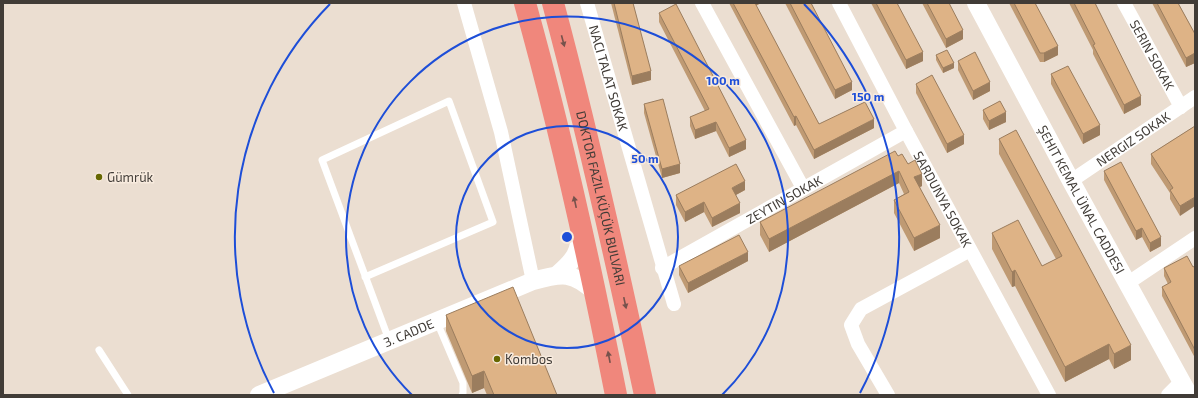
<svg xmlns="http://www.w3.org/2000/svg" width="1198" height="398" font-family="'Exo 2',sans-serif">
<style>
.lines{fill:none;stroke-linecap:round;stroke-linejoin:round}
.service{stroke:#fff;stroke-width:7}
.minor{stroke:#fff;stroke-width:14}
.tertiary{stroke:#fff;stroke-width:18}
.trunk{stroke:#f0877c;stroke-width:22}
.wall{fill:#bf9a73}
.shaded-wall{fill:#9b7d5e}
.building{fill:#deb386;stroke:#9b7d5e}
.oneway{fill:#76524c}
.ring{fill:none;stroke:#1d4ed8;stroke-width:2}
.poi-dot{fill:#666701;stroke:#f8ebde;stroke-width:1.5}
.labels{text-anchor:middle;stroke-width:3;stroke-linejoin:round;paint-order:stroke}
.street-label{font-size:13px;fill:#413c37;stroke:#f8ebde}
.poi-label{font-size:13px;fill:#413c37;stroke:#f8ebde;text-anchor:start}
.centre{fill:#1d4ed8;stroke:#f8ebde;stroke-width:2}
.ring-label{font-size:12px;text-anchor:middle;font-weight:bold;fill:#1d4ed8;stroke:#f8ebde;stroke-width:3;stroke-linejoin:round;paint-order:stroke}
</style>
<rect width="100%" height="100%" fill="#ebded1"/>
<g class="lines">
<g class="service">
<polyline points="365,277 493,222 449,101 322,160 389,340"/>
<polyline points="437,322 463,383 463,393 462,395"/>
<polyline points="99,350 128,395"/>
</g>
<g class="minor">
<polyline points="464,3 501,132 533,281"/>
<path id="s1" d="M587,3L674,304"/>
<polyline points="702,3 803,188"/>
<path id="s2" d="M839,3L906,131L1049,395"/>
<path id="s3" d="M1124,3L1181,107"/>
<path id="s4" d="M1071,181L1195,97"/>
<path id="s5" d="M662,268L906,131"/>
<polyline points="1128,283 1195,238"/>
<polyline points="888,395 858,344 851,325 861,309 970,250"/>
<polyline points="1168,395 1182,381"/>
</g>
<g class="tertiary">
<path id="s6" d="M976,3L1071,181L1189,395"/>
<path d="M558,274C574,260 580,253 580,231"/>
<path id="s7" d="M259,395L533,281C562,273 573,271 596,293"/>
</g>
<g class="trunk">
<path d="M525,3C561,132 590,263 616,395"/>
<path id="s8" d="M553,3C588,133 617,264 645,395"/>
</g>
</g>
<g class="wall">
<polygon points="611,3 633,3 651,80 632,85"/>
<polygon points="729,3 761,3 756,6 819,124 874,128 814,159 796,125 794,126"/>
<polygon points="785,3 811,3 852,90 835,99"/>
<polygon points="871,3 897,3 923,61 906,69"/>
<polygon points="922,3 949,3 963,39 946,48"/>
<polygon points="1009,3 1035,3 1058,55 1044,62 1040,62"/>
<polygon points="1069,3 1095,3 1141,105 1124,114 1093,54 1093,50"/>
<polygon points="1152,3 1178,3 1195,34 1195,63 1186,67"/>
<polygon points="659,13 746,149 729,157 716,131 695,139 690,126 690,117 705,111 659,22"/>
<polygon points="936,55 954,68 943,73 936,60"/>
<polygon points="958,61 990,91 973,100 958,70"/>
<polygon points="1051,74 1100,135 1083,144 1051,84"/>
<polygon points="916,84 964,144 947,153 916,93"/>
<polygon points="644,104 680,173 662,178 644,113"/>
<polygon points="983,110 1006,122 989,130 983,119"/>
<polygon points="1195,126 1180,216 1170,199 1170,193 1151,164 1151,154"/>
<polygon points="999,139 1131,360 1114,369 1109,359 1065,382 1015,286 1012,287 992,249 992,233 1042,266 1056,259 999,154"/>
<polygon points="898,156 908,164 922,186 920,187 940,238 914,251 894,213 894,200 904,194 899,183 769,252 760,235 760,222"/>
<polygon points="1104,171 1161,246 1150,252 1142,237 1136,240 1104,180"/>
<polygon points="745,190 736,195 740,213 712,227 704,212 685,222 676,205 676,195"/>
<polygon points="748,261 688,293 679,275 679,266"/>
<polygon points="1195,266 1195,358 1162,296 1162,287 1168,284 1164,276 1164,268 1193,267"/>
<polygon points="446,315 557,395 487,395 484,388 472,393 446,331"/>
</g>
<g class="shaded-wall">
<polygon points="752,3 761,3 752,7"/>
<polygon points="963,30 963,39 946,48 946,39"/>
<polygon points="1058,46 1058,55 1044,62 1044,53"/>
<polygon points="923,52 923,61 906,69 906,60"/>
<polygon points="1195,53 1195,63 1186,67 1186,58"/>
<polygon points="954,63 954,68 943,73 943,68"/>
<polygon points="651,71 651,80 632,85 632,76"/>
<polygon points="852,82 852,90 835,99 835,90"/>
<polygon points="990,82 990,91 973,100 973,91"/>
<polygon points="1141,96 1141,105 1124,114 1124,105"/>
<polygon points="1006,112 1006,122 989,130 989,121"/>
<polygon points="796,116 796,125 794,126 794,117"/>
<polygon points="874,119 874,128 814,159 814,150"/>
<polygon points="716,122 716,131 695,139 695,130"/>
<polygon points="1100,125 1100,135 1083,144 1083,134"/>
<polygon points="964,135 964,144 947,153 947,144"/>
<polygon points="746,140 746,149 729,157 729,148"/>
<polygon points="680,164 680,173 662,178 662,169"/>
<polygon points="899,171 899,183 769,252 769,239"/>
<polygon points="922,174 922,186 914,190 914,177"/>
<polygon points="745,181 745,190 732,197 732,188"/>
<polygon points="1195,197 1195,206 1180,216 1180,206"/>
<polygon points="704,202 704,212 685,222 685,212"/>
<polygon points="740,203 740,213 712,227 712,218"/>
<polygon points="940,225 940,238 914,251 914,238"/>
<polygon points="1142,228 1142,237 1136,240 1136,231"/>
<polygon points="1161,237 1161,246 1150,252 1150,243"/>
<polygon points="748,252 748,261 688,293 688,283"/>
<polygon points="1015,270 1015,286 1012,287 1012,272"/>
<polygon points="1109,344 1109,359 1065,382 1065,367"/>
<polygon points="1131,345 1131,360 1114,369 1114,354"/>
<polygon points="484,371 484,388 472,393 472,376"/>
</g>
<g class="building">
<polygon points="614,3 633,3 651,71 632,76"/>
<polygon points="733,3 755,3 819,124 865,102 874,119 814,150 796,116 794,117"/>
<polygon points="790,3 811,3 852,82 835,90"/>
<polygon points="876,3 897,3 923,52 906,60"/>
<polygon points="927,3 949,3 963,30 946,39"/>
<polygon points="1014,3 1035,3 1058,46 1044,53 1040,53"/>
<polygon points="1074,3 1095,3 1141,96 1124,105 1093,45 1095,44"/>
<polygon points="1157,3 1178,3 1195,34 1195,53 1186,58"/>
<polygon points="676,4 746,140 729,148 716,122 695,130 690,117 709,109 659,13"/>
<polygon points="947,50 954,63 943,68 936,55"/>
<polygon points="975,52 990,82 973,91 958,61"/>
<polygon points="1068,66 1100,125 1083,134 1051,74"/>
<polygon points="932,75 964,135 947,144 916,84"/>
<polygon points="663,99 680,164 662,169 644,104"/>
<polygon points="1000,101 1006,112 989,121 983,110"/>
<polygon points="1195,126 1195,197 1180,206 1170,190 1173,188 1151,154"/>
<polygon points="1016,130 1131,345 1114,354 1109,344 1065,367 1015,270 1012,272 992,233 1018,220 1042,266 1062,256 999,139"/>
<polygon points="895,151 898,156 902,154 908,164 915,160 922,174 914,177 940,225 914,238 894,200 909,192 899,171 769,239 760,222"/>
<polygon points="1121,162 1161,237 1150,243 1142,228 1136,231 1104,171"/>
<polygon points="736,164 745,181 732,188 740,203 712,218 704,202 685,212 676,195"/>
<polygon points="739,235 748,252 688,283 679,266"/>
<polygon points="1187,256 1193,267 1195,266 1195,350 1162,287 1171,282 1164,268"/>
<polygon points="513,287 557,395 494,395 484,371 472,376 446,315"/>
</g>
<defs><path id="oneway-solid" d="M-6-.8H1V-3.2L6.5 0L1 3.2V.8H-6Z"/></defs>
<g class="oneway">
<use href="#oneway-solid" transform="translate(563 41) rotate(75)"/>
<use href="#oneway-solid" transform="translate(575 202) rotate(-102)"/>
<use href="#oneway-solid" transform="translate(625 303) rotate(78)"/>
<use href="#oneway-solid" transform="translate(609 357) rotate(-101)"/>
</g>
<g class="ring">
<circle cx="567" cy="237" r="111"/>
<path d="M412 395A221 221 0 1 1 722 395"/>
<path d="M274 393A332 332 0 0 1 330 4M804 4A332 332 0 0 1 860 393"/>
</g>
<g class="poi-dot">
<circle cx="99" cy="177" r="4"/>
<circle cx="497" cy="359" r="4"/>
</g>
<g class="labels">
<g class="street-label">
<text dy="5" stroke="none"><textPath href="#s3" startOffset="59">SERIN SOKAK</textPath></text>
<text dy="5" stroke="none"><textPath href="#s1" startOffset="78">NACI TALAT SOKAK</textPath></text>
<text dy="5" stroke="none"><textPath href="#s4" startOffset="75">NERGIZ SOKAK</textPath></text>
<text dy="5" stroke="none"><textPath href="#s8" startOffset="201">DOKTOR FAZIL KÜÇÜK BULVARI</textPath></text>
<text dy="5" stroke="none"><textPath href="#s5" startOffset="140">ZEYTIN SOKAK</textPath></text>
<text dy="5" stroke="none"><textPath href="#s6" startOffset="223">ŞEHIT KEMAL ÜNAL CADDESI</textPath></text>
<text dy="5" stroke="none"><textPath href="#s2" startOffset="222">SARDUNYA SOKAK</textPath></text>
<text dy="5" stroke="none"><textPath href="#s7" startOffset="162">3. CADDE</textPath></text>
</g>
<g class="poi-label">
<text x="107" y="182">Gümrük</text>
<text x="505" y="364">Kombos</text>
</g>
</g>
<circle cx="567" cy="237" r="6" class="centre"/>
<g class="ring-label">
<text x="723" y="85">100 m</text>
<text x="868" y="101">150 m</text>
<text x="645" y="163">50 m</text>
</g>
<rect width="1198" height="398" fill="none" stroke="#413c37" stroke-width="8"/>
</svg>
